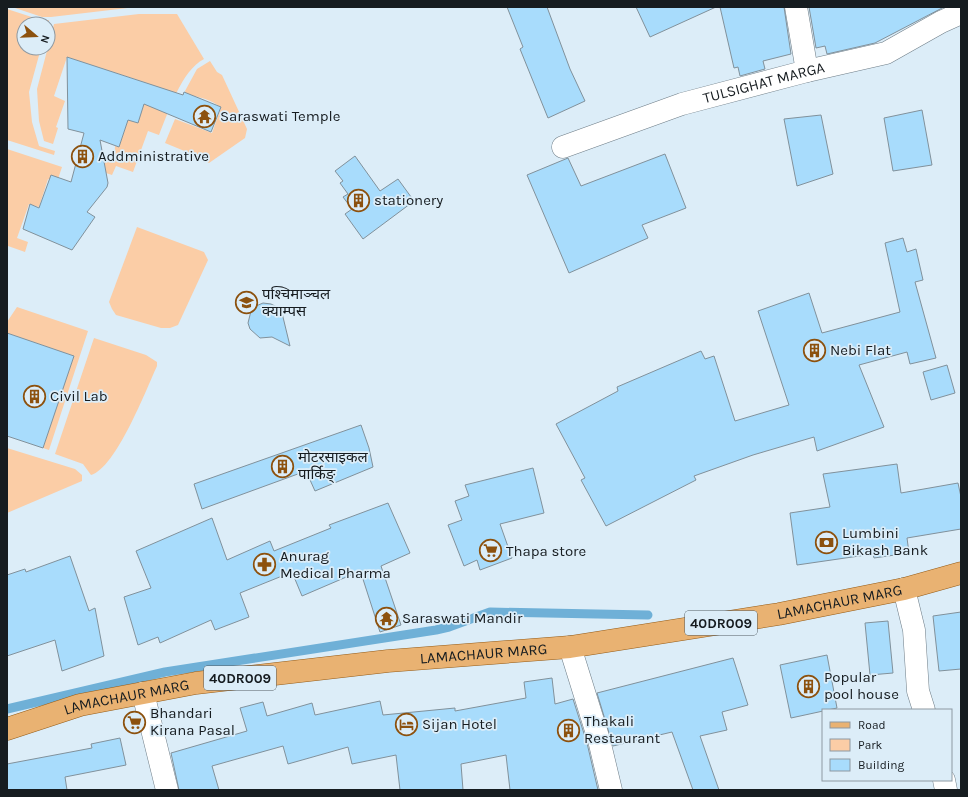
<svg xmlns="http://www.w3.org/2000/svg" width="968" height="797" font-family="Karla,'Noto Sans Devanagari',sans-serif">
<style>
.green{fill:#fbcda6}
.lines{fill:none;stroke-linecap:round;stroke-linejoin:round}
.stream{stroke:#6fb0d7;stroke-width:9}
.building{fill:#a8dcfc;stroke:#81919b}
.minor-casing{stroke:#6e7d87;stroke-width:23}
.major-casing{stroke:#955c18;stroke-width:23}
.minor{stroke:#fff;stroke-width:22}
.major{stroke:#e9b272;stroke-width:22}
.labels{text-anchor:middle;stroke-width:3.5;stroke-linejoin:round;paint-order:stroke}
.shield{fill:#dcedf8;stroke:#515b61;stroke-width:1}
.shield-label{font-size:14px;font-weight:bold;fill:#161c20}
.street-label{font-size:15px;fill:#161c20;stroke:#dcedf8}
.poi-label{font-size:15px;fill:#161c20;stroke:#dcedf8;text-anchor:start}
</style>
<rect width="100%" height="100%" fill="#dcedf8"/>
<g class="green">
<polygon points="12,7 136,7 51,17 42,17"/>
<polygon points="7,9 41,20 49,20 47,24 24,24 24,48 41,48 29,92 32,122 39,146 55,151 54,155 7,140"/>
<path d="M139,14H177L204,59C181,71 169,111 159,135L148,131L133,172L116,166L112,175L91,168L95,155L114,160L115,146L119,147L128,120L138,123L150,84L67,57L54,96L65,101L56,127L58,128L53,144L44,141L39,121L37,89L54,24Z"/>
<path d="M210,61L217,72L222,75L247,129L245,138L209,163L199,157L165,143L175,119L212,133L221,108C212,99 198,97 186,94L185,91L197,69Z"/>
<polygon points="7,149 62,167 57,182 48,179 39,207 29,204 17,238 28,242 25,252 8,246 7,248"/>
<polygon points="137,227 204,252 208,260 178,325 170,328 161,328 116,315 112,309 109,302"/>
<polygon points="17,307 88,331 49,450 43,448 74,356 7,333 7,322"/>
<path d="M94,338L146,355L157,362V366C146,390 116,468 91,475L83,464L55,454Z"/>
<polygon points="7,448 75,469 82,475 82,481 7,513"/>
</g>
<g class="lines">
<polyline class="stream" points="7,709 165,672 436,630 449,627 490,612 648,615"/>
</g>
<g class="building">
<polygon points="507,7 547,7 570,69 585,101 548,118 520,49 523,47"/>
<polygon points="636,7 716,7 650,37"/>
<polygon points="720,7 784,7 791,54 763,61 765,69 740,76 738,67 734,68"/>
<polygon points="809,7 944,7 875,43 827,54 825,46 816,48"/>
<polygon points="67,57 183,95 184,92 221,107 211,132 144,104 138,123 128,120 119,147 100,140 108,183 107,187 87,212 95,217 72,250 23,229 30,204 39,208 51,175 71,182 84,133 68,129"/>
<polygon points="922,110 932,165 893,171 884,118"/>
<polygon points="821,115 833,174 797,186 784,119"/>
<polygon points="665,154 686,208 642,225 648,238 569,273 527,175 568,158 581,186"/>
<polygon points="355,156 380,191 398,179 414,201 363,239 345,214 352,209 343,197 348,194 340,183 343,181 335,171"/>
<polygon points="903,238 907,252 916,249 923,280 915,282 936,358 910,364 907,352 859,365 884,427 817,451 814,437 753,455 694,476 696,480 606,526 581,480 585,478 556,424 618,391 617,387 701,351 705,359 714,356 735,421 789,405 758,311 809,293 822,333 900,312 885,243"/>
<polygon points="263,303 271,304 277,307 282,313 290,346 272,337 260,338 250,329 248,323 251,311 256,306"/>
<polygon points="7,333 74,356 43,448 7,436"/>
<polygon points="947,365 955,393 931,400 923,372"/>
<polygon points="361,425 369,448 373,467 315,491 306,471 202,509 194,484"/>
<polygon points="897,464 901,493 958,483 961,497 961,529 907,538 909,553 874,558 873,554 797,565 790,513 830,507 823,474"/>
<polygon points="533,468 544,513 500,524 512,558 480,570 477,560 464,566 448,525 462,520 455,501 469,496 465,485"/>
<polygon points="388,503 410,553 381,566 401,625 380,632 361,573 352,577 351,575 302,596 292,572 240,593 249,617 215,630 211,620 160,643 158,637 138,645 124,597 151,588 136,551 212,518 227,560 270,541 274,551 331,528 329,525"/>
<polygon points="70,556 89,611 95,608 104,656 62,671 55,640 7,656 7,575 25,569 26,572"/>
<polygon points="961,612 961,669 939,671 933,616"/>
<polygon points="888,621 893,673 870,675 865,623"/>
<polygon points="827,655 837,708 791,718 780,665"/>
<polygon points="733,658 748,705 722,712 727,730 700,736 719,790 693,790 672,732 613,746 597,693"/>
<polygon points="552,678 555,704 573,699 587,743 598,790 510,790 506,755 461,764 463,790 400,790 396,755 352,764 348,747 288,764 283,746 212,766 219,790 179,790 171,753 247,731 240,708 263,702 267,716 312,703 315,715 380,701 383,715 455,708 455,711 526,698 524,682"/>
<polygon points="120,738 126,765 65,777 67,790 7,790 7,764 92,748 91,744"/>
</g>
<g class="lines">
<defs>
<g id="minor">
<polyline points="796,7 807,71"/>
<path id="s1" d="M563,147L682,104L807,71L886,53L941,22L961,13"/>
<polyline points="904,589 914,630 918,691 924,710"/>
<polyline points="570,647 599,740 611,790"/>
<polyline points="143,693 167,790"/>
<polyline points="944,780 946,790"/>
</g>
<g id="major">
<path id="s2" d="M7,729L80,705L196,683L388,661L570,647L779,614L904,589L961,573"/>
</g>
</defs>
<use href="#minor" class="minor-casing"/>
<use href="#major" class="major-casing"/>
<use href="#minor" class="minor"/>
<use href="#major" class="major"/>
</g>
<defs>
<symbol id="temple-ring" viewBox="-11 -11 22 22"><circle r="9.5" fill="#dcedf8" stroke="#8c510e" stroke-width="1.5"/><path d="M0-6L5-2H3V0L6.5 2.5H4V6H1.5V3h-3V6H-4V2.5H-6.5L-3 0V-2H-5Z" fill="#8c510e"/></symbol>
<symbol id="building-ring" viewBox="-11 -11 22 22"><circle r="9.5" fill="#dcedf8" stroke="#8c510e" stroke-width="1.5"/><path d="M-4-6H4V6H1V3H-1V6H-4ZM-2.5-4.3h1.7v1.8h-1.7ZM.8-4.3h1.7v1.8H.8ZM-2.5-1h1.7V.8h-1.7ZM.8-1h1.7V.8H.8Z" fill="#8c510e"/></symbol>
<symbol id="university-ring" viewBox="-11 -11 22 22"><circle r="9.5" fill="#dcedf8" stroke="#8c510e" stroke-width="1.5"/><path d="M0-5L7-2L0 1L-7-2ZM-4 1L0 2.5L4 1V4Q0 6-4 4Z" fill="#8c510e"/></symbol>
<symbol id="bank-ring" viewBox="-11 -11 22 22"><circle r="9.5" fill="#dcedf8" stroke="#8c510e" stroke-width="1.5"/><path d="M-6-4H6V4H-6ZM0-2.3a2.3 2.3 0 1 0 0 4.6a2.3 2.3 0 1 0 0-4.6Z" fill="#8c510e"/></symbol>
<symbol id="supermarket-ring" viewBox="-11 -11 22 22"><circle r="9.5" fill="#dcedf8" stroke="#8c510e" stroke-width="1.5"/><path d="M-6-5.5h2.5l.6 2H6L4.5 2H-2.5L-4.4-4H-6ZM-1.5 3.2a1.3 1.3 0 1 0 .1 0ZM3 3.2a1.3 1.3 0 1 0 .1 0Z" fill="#8c510e"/></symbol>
<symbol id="pharmacy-ring" viewBox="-11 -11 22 22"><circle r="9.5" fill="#dcedf8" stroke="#8c510e" stroke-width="1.5"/><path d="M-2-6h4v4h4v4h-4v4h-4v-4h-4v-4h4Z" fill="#8c510e"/></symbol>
<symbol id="hotel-ring" viewBox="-11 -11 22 22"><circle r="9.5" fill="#dcedf8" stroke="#8c510e" stroke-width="1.5"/><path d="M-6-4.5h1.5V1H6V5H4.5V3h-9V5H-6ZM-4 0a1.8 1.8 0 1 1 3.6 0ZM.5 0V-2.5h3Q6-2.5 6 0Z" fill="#8c510e"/></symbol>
</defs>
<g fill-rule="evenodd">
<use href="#temple-ring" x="192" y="104" width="25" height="25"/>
<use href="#building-ring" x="70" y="144" width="25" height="25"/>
<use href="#building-ring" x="346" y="188" width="25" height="25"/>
<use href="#university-ring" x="234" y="290" width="25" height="25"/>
<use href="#building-ring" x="802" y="338" width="25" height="25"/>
<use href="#building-ring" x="22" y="384" width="25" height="25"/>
<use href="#building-ring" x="270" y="454" width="25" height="25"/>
<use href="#bank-ring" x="814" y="530" width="25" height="25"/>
<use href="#supermarket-ring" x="478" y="538" width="25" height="25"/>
<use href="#pharmacy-ring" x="252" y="552" width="25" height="25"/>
<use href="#temple-ring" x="374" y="606" width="25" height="25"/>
<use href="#building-ring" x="796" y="674" width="25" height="25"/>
<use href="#supermarket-ring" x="122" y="710" width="25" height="25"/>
<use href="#hotel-ring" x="394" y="712" width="25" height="25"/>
<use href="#building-ring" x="556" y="718" width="25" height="25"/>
</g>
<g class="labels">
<g class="shield">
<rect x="685" y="611" width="72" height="24" rx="3"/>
<rect x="204" y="666" width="72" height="24" rx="3"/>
</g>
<g class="shield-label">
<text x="721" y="628">40DR009</text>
<text x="240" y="683">40DR009</text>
</g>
<g class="street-label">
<text dy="5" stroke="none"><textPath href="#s1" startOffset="211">TULSIGHAT MARGA</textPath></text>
<text dy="5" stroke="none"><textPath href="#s2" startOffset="844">LAMACHAUR MARG</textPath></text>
<text dy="5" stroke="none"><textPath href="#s2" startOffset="484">LAMACHAUR MARG</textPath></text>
<text dy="5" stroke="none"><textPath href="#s2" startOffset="124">LAMACHAUR MARG</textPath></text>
</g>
<g class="poi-label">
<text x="220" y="121">Saraswati Temple</text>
<text x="98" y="161">Addministrative</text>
<text x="374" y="205">stationery</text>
<text x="262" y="299">पश्‍चिमाञ्‍चल<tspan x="262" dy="17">क्याम्पस</tspan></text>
<text x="830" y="355">Nebi Flat</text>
<text x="50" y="401">Civil Lab</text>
<text x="298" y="462">मोटरसाइकल<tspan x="298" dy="17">पार्किङ्</tspan></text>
<text x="842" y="538">Lumbini<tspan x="842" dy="17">Bikash Bank</tspan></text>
<text x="506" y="556">Thapa store</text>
<text x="280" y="561">Anurag<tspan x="280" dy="17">Medical Pharma</tspan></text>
<text x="402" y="623">Saraswati Mandir</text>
<text x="824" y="682">Popular<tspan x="824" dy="17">pool house</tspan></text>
<text x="150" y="718">Bhandari<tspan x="150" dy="17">Kirana Pasal</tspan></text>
<text x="584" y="726">Thakali<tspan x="584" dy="17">Restaurant</tspan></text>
<text x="422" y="729">Sijan Hotel</text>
</g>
</g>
<rect width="968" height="797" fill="none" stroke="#161c20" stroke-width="16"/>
<rect x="822" y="709" width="130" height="72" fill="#dcedf8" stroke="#8d99a2"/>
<rect x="830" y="722" width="20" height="6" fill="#e9b272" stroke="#8d99a2"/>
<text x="858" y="729" font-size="12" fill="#161c20">Road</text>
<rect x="830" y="739" width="20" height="12" fill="#fbcda6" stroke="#8d99a2"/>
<text x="858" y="749" font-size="12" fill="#161c20">Park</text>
<rect x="830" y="759" width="20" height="12" fill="#a8dcfc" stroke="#8d99a2"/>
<text x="858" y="769" font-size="12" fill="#161c20">Building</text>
<g transform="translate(36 36) rotate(109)"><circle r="19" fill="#dcedf8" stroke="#8d99a2"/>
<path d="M0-3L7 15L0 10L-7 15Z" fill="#8c510e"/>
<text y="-6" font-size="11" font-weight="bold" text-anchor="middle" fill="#161c20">N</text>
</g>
</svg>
